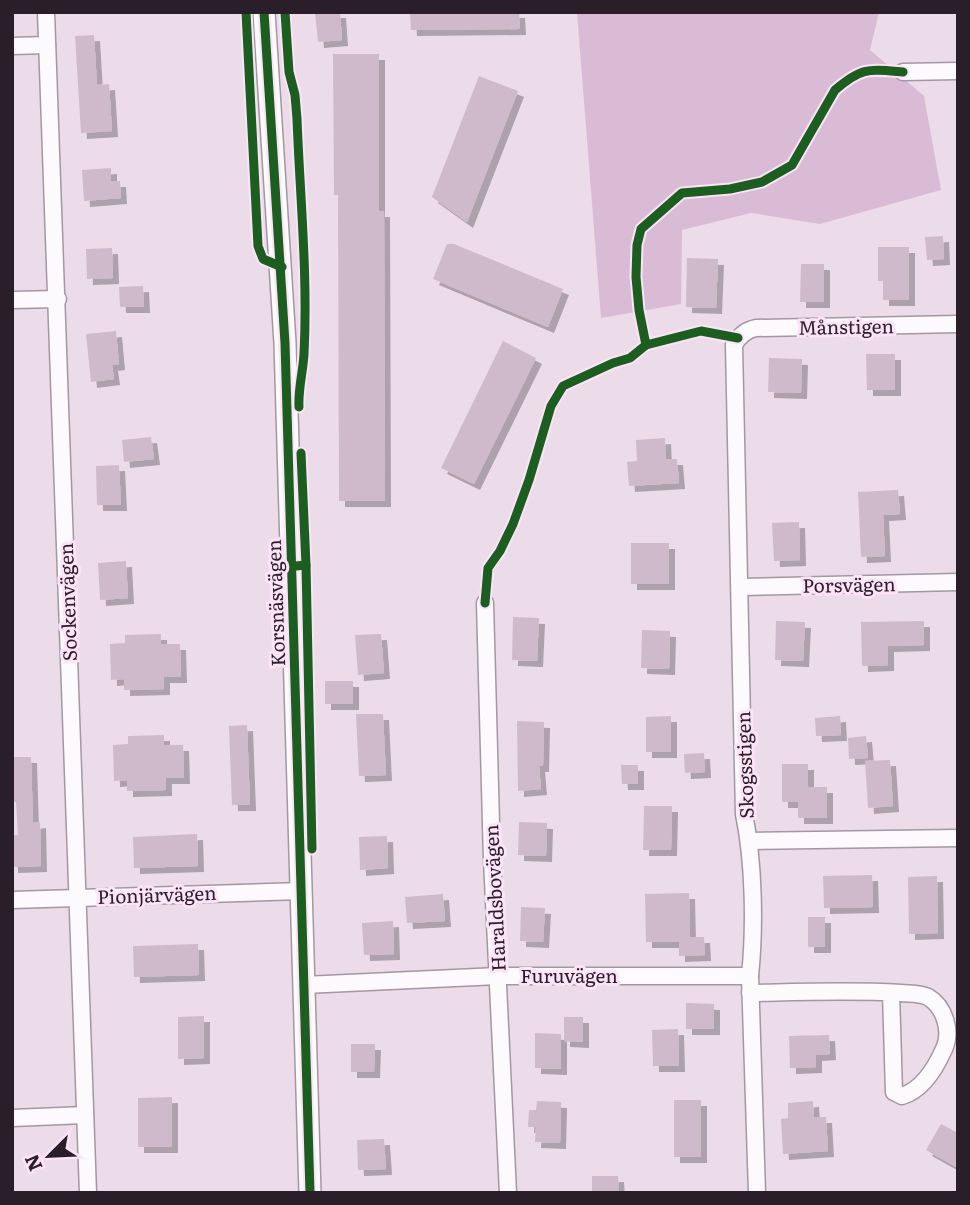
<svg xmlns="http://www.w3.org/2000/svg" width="970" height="1205" font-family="Literata,serif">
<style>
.green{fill:#dabbd5}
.building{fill:#cfbacb;filter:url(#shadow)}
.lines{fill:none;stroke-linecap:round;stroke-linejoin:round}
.minor-casing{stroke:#a497a2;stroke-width:19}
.tertiary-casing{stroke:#a497a2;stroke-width:24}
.minor{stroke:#fcfafc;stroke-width:16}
.tertiary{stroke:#fcfafc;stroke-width:21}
.cycleway-casing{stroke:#fce3f8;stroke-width:13}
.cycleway{stroke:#1b5e20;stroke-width:9}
.labels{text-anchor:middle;stroke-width:6;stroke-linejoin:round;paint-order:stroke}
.street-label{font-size:19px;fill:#2a1f28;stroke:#fce3f8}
</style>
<defs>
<filter id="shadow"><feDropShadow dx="6" dy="6" stdDeviation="0" flood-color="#0004"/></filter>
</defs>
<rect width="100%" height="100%" fill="#ecdbe9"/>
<polygon class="green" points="577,12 879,12 870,50 924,96 941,190 820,224 751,213 682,230 681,304 601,318"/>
<g class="building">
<polygon points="315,12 340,12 342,40 318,42"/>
<polygon points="410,12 519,12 520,29 411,30"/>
<polygon points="94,35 97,85 109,84 112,131 81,133 75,36"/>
<polygon points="333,54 379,54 379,211 384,211 385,501 339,501 338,195 334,195"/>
<polygon points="479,76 518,91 467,222 432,197"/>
<polygon points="111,168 111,181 120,181 121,198 84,201 82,170"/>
<polygon points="943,236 944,259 927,260 925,237"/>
<polygon points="447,244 454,244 563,289 548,327 433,279"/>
<polygon points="878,247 909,247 909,300 883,300 883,281 878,281"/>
<polygon points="112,248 113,278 87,279 86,249"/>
<polygon points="687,258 718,259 716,308 686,307"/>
<polygon points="801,264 824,264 824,302 800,302"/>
<polygon points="143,286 144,307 120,307 119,287"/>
<polygon points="116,331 119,364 112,365 114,379 91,382 86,334"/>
<polygon points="503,341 536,358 474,484 441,468"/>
<polygon points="866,354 895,354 895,390 867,390"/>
<polygon points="769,358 802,359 801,393 768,392"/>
<polygon points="151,437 154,459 124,462 122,440"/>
<polygon points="665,438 666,459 677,459 679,483 629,486 627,462 637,461 636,440"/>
<polygon points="119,465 121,505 97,505 96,466"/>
<polygon points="898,490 900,514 883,515 885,556 861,557 858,492"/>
<polygon points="799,522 800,560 774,561 772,523"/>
<rect x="631" y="543" width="38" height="41"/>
<polygon points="126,561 128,598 100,600 98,563"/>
<polygon points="513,617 539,618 537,661 512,660"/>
<polygon points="776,621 805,622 803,661 775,660"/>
<polygon points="924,621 924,645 888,646 888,665 862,666 861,622"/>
<polygon points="642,630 670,631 669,669 641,668"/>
<polygon points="161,634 161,644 180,644 181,677 164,677 164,689 124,690 124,679 111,680 110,644 125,643 125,635"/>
<polygon points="381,634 384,673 358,675 355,635"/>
<rect x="325" y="681" width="28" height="23"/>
<polygon points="356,714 383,714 386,775 359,776"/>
<polygon points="671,716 671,752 646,752 646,717"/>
<polygon points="840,716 841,735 816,736 815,718"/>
<polygon points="517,721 544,722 543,766 539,766 541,789 518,791"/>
<polygon points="247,725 250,805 232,805 229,726"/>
<polygon points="164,735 164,745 183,745 184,778 166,778 166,790 127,791 127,780 114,781 113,745 128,744 128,736"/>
<polygon points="866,736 868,758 849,759 848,738"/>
<polygon points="704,753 705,772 685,773 684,754"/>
<polygon points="12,757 31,757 33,823 40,822 41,866 12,867 12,835 18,835 16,802 12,802"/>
<polygon points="890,760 893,806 868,808 865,761"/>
<polygon points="782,764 808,764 808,787 827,787 827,818 798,818 798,802 782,802"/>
<polygon points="621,765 638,765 638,784 622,784"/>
<polygon points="644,806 672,806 671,850 643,850"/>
<polygon points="519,822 547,823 546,856 518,855"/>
<polygon points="197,834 198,866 134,868 133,837"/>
<polygon points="387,836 388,868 360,870 359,837"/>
<polygon points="872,875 873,907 824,908 823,876"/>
<polygon points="937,876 938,933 909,934 908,877"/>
<polygon points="689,893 690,937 704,937 705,955 679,956 679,942 646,942 645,894"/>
<polygon points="443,894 445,921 407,923 405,897"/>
<polygon points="521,907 545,908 543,942 520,941"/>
<rect x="808" y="917" width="17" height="30"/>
<polygon points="393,921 394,954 364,955 362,923"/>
<polygon points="198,944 199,975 134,977 133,946"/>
<polygon points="686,1003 714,1004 714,1029 686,1029"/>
<polygon points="204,1016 204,1058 178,1059 178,1017"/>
<polygon points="564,1017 583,1017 583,1042 564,1041"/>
<polygon points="678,1029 679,1066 653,1066 652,1030"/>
<polygon points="535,1033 561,1034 561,1069 535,1068"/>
<polygon points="829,1035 830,1054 816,1055 816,1067 790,1068 789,1036"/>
<polygon points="351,1044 375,1044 374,1072 351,1072"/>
<polygon points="172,1097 172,1147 138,1147 138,1098"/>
<rect x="674" y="1100" width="27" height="57"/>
<polygon points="537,1101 561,1102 560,1143 535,1142 536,1127 528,1127 529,1110 536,1110"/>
<polygon points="813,1101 814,1117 826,1117 828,1151 783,1154 781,1119 788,1118 788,1103"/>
<polygon points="941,1124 958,1133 958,1168 926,1150"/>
<polygon points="384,1139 386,1169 358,1170 357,1140"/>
<polygon points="592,1176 618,1176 619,1193 592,1193"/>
</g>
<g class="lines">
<defs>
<g id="minor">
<polyline points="46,12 88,1193"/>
<polyline points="12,46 47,45"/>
<polyline points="903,72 958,71"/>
<polyline points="12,300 58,299"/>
<polyline points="740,587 958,582"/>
<polyline points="485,603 492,860 508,1193"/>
<polyline points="749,841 958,838"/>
<polyline points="12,900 301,891"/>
<polyline points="304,985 498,976 750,976"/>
<path d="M750,993C801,992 851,990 901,993C910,994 920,993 928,997C945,1007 952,1032 944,1049C936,1067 922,1090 902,1096L894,1092L891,993"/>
<polyline points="12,1118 85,1115"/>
<path d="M757,1193L750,976C755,927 754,863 744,814L734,345C739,336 746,330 756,328L958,324"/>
</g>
<polyline id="tertiary" points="264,12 285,343 310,1193"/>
</defs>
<use href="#minor" class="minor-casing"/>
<use href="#tertiary" class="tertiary-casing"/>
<use href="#minor" class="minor"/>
<use href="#tertiary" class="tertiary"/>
<defs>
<g id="cycleway">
<polyline points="246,12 258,246 263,259 282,267"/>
<polyline points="264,12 285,343 310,1193"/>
<path d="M285,12L289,72L295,95L297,119C300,197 308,276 304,354C303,372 298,389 299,407"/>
<path d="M646,345L639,310L636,277L637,245L641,229L682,193L730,189L762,182L792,165L835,90C862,67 868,69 903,72"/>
<polyline points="306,565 312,849"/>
<polyline points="296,566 306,565 301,453"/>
<polyline points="485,603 488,568 500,551 513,524 529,480 551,406 563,386 613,363 630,358 646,345 701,331 738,338"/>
</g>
</defs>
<use href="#cycleway" class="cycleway-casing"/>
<use href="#cycleway" class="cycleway"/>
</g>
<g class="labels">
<g class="street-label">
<text transform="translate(846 327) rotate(-1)" y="7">Månstigen</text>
<text transform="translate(849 585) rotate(-1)" y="7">Porsvägen</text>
<text transform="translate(68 602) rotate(-92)" y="7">Sockenvägen</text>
<text transform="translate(276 603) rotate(-92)" y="7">Korsnäsvägen</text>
<text transform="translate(745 765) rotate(-92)" y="7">Skogsstigen</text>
<text transform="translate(157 895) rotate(-2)" y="7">Pionjärvägen</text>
<text transform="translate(495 898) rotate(-93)" y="7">Haraldsbovägen</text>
<text x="569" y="983">Furuvägen</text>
</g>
</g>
<rect width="970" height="1205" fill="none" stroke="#2a1f28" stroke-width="28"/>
<g transform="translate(49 1156) rotate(246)" stroke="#fce3f8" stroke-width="5" paint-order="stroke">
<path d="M0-5L12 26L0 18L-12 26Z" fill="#2a1f28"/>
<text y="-10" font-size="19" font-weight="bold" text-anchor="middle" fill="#2a1f28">N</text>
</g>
</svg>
